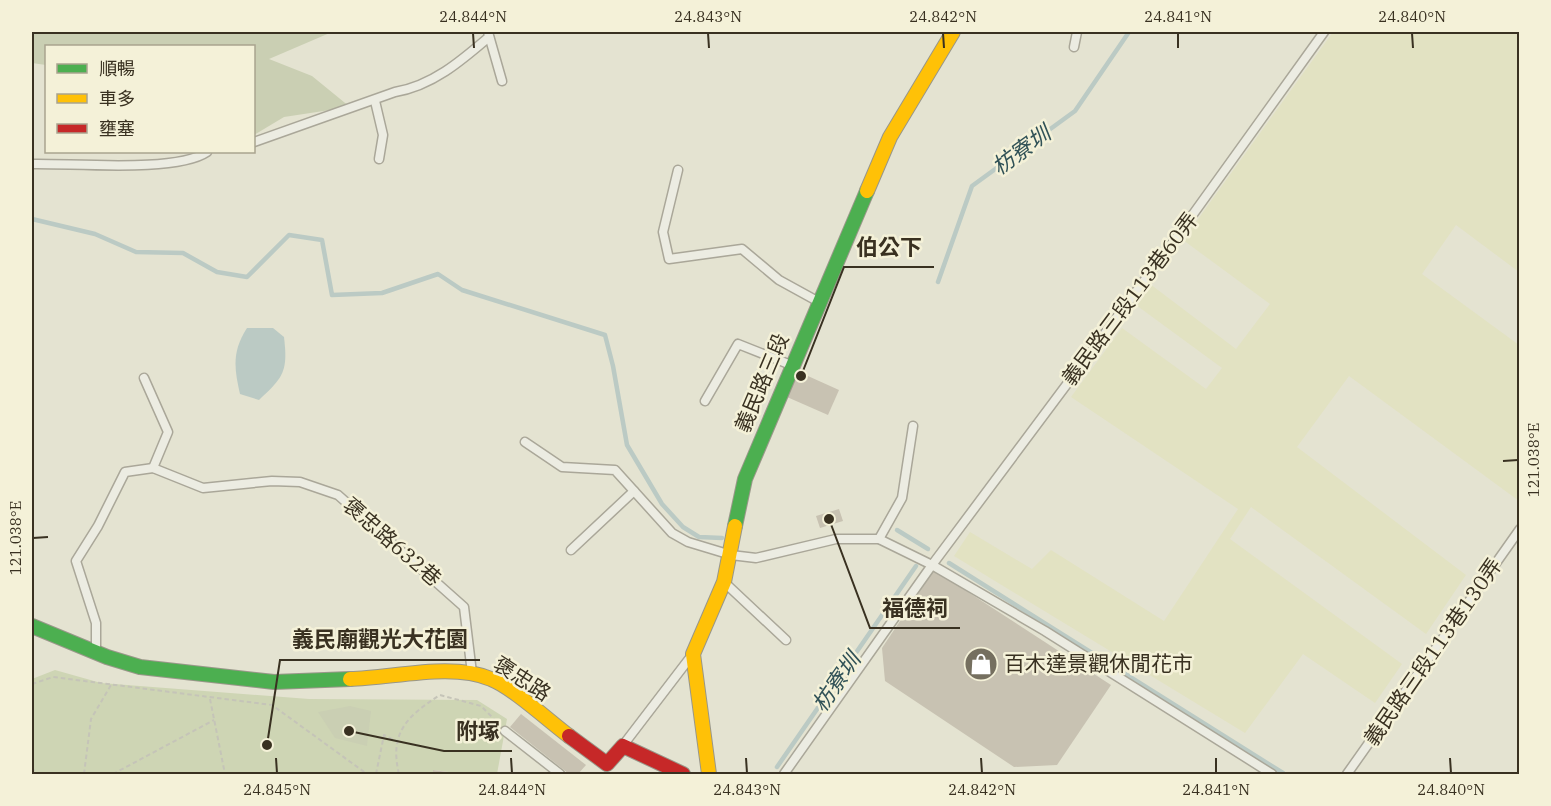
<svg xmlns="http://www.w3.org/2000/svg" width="1551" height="806" font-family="'IBM Plex Serif','Noto Sans TC',serif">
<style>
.farmland{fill:#e2e2c2}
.green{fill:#ced5b4}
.cemetery{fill:#cacfb3}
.water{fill:#bbcac4}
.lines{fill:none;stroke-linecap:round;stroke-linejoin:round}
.stream{stroke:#bbcac4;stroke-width:4.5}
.building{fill:#c8c2b2}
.lane-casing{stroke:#aaa799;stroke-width:11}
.fast-casing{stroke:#999789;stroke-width:16}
.slow-casing{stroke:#999789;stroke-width:16}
.jam-casing{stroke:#999789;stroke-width:16}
.path{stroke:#c5c4b8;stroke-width:2;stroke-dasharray:4.5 3;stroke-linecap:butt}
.lane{stroke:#ecece2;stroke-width:8}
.fast{stroke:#4caf50;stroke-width:14}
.slow{stroke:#ffc107;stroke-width:14}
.jam{stroke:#c62828;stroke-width:14}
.ticks{fill:none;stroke:#393121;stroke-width:2}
.labels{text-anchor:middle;stroke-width:5;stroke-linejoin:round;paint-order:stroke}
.street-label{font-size:21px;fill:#393121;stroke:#f4f1d8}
.poi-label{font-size:21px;fill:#393121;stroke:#f4f1d8;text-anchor:start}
.water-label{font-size:22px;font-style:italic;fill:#315257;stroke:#f4f1d8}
.leader{fill:none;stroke:#393121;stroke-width:2}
.callout-dot{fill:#393121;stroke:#f4f1d8;stroke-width:2}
.callout-label{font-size:22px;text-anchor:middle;font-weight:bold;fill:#393121;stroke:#f4f1d8;stroke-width:5;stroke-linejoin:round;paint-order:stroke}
.neatline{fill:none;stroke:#393121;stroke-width:2}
.ticks-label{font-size:15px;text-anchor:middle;fill:#393121}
</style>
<rect width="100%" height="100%" fill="#e4e3d1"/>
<polygon class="farmland" points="1333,32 1519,32 1519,272 1456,225 1422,274 1519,345 1519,501 1349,376 1297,447 1466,575 1426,634 1251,507 1230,539 1402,664 1375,703 1303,654 1245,733 954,556 970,532 1032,569 1051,550 1164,621 1238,509 1071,397 1122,328 1206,389 1222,368 1136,305 1150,284 1236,349 1270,304 1183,240"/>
<polygon class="green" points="55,670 101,683 309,699 477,700 507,719 497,774 463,774 434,770 433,774 32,774 32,679"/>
<g class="cemetery">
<polygon points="32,32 332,32 269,59 312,76 350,107 284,117 254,135 254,46 46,46 46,65 32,63"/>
<polygon points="350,706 371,711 367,746 335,738 318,712"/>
</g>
<path class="water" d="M247,328H273L284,337C288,371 284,377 259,400L240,394C234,368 232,351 247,328Z"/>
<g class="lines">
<g class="stream">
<polyline points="32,219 95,234 136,252 183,253 217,272 247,277 289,235 322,240 332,295 382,293 438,274 462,290 605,335 613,366 627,445 662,504 683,527 699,537 722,538"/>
<polyline points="938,282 972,186 1075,111 1129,32"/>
<polyline points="897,530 928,549"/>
<polyline points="949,563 1283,773"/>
<polyline points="777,767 916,566"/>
</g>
</g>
<g class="building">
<polygon points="799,372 839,390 828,415 787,397"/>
<polygon points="839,509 843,521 820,528 816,516"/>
<polygon points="934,570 1111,685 1057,765 1014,767 885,681 882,648"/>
<polygon points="521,714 586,765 578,774 569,774 510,727"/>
<polygon points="433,770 455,773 455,774 433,774"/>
</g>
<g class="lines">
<defs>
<g id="lane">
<polyline points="488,32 502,81"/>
<polyline points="1074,47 1077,32"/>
<polyline points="375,101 383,135 379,159"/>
<path d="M254,142L395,92C432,86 461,61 489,37"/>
<path d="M32,164C72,163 176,173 207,152"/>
<polyline points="678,170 663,232 669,259 742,249 779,280 819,302"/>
<polyline points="144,378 168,432 153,468"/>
<polyline points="705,401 738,344 791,365"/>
<polyline points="525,442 562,467 615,470 672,533 688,542 731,555 756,558 836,539 879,539 932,565 1045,631 1272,774"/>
<polyline points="879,539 902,498 913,426"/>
<polyline points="571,550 634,491"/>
<polyline points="724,582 786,640"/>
<polyline points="96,651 96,623 76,561 98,526 125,472 153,468 203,488 272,481 300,482 338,495 464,607 472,673"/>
<polyline points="505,731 560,774"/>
<polyline points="624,744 689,659"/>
<polyline points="784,774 932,565 1176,238 1324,32"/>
<polyline points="1347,774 1520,529"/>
</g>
<g id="fast">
<polyline points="735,526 745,479 867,191"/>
<polyline points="32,626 107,657 140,667 274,682 350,679"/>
</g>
<g id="slow">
<polyline points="867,191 890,137 953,32"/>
<path d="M350,679C393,678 452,662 491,679C512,687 549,721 569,736"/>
<polyline points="709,774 693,654 724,582 735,526"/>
</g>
<polyline id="jam" points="569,736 607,764 623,746 683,774"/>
</defs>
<use href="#lane" class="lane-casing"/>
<use href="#fast" class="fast-casing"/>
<use href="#slow" class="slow-casing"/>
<use href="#jam" class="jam-casing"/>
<g class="path">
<polyline points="32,684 53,677 272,705 367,774"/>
<polyline points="210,699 225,774"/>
<polyline points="32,767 36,774"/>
<polyline points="84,774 91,719 111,685"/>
<polyline points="113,774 214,720"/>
<polyline points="376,774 384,735 396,741"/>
<path d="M399,774C389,733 407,716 440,695L481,706L498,723"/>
</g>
<use href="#lane" class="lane"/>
<use href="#fast" class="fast"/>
<use href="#slow" class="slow"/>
<use href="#jam" class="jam"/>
</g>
<path class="ticks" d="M473,33L474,48M708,33L709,48M943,33L944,48M1178,33V48M1412,33L1413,48M1503,461L1518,460M33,538L48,537M276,758L277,773M511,758L512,773M746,758L747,773M981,758L982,773M1216,758V773M1450,758L1451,773"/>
<defs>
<symbol id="shop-disc" viewBox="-11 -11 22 22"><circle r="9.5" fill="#756f5f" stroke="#f4f1d8"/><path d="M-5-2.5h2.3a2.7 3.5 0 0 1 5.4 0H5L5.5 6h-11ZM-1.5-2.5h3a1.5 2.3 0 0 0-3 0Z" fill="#fff"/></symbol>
</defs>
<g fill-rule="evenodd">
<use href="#shop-disc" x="962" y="645" width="38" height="38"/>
</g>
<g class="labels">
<g class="street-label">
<text transform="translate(1130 299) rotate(-53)" y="7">義民路三段113巷60弄</text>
<text transform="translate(762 383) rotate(-67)" y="7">義民路三段</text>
<text transform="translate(392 542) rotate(41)" y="7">褒忠路632巷</text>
<text transform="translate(1433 652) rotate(-55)" y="7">義民路三段113巷130弄</text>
<text transform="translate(522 679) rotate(33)" y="7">褒忠路</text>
</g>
<g class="poi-label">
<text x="1004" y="671">百木達景觀休閒花市</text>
</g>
<g class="water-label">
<text transform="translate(1021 150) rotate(-36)" y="8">枋寮圳</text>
<text transform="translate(836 682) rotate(-55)" y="8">枋寮圳</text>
</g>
</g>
<path class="leader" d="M801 376L844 267H934M829 519L870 628H960M267 745L280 660H480M349 731L444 751H512"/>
<g class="callout-dot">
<circle cx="801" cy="376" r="6"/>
<circle cx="829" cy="519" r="6"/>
<circle cx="267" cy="745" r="6"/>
<circle cx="349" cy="731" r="6"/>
</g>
<g class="callout-label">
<text x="889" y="255">伯公下</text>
<text x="915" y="616">福德祠</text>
<text x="380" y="647">義民廟觀光大花園</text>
<text x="478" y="739">附塚</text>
</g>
<rect width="1551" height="806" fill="none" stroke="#f4f1d8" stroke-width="66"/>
<rect x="45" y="45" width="210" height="108" fill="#f4f1d8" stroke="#a9a48f" stroke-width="1.5"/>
<rect x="57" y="64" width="30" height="9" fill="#4caf50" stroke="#a9a48f" stroke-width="1.5"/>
<text x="99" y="75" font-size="18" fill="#393121">順暢</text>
<rect x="57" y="94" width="30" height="9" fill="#ffc107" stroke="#a9a48f" stroke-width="1.5"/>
<text x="99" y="105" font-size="18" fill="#393121">車多</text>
<rect x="57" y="124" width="30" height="9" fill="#c62828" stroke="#a9a48f" stroke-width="1.5"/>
<text x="99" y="135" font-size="18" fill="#393121">壅塞</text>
<rect x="33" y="33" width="1485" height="740" class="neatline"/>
<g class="ticks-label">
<text x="473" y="22">24.844°N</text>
<text x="708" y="22">24.843°N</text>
<text x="943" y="22">24.842°N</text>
<text x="1178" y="22">24.841°N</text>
<text x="1412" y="22">24.840°N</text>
<text transform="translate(1534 460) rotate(-90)" y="5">121.038°E</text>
<text transform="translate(16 538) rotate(-90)" y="5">121.038°E</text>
<text x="277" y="795">24.845°N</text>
<text x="512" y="795">24.844°N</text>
<text x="747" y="795">24.843°N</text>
<text x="982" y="795">24.842°N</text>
<text x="1216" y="795">24.841°N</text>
<text x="1451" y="795">24.840°N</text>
</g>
</svg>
